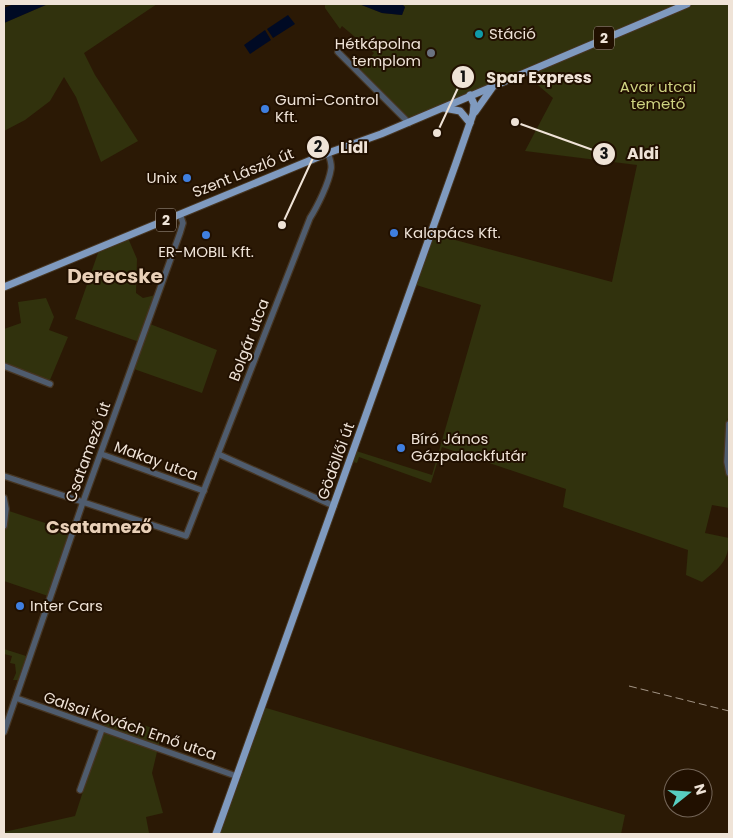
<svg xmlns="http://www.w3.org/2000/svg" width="733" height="838" font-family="Poppins,sans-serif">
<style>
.green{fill:#31320d}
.water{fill:#000a24}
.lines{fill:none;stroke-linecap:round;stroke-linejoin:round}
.minor-casing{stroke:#463522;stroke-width:8}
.major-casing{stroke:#463522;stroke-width:9}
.minor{stroke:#4f5c6e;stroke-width:5.5}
.major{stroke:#7f9abf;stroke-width:7}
.rail{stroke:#a39586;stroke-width:1;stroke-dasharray:8 4;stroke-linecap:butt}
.culture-dot{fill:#0f9aa8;stroke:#211000;stroke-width:2}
.worship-dot{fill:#6b7280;stroke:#211000;stroke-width:2}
.shop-dot{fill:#3f7fe0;stroke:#211000;stroke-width:2}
.labels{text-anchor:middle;stroke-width:4;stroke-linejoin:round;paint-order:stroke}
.shield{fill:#211000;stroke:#b1a496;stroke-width:1}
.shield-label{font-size:14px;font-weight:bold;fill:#efe3d7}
.poi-label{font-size:15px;fill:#efe3d7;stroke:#211000;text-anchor:start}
.park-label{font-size:15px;fill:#ced280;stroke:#211000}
.street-label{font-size:15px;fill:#efe3d7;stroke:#211000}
.quarter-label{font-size:18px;font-weight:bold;fill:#e9d0b8;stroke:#211000}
.district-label{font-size:20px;font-weight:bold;fill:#e9d0b8;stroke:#211000}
.leader{fill:none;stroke:#efe3d7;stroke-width:2}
.callout-dot{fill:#efe3d7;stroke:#211000;stroke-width:2}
.mark-label{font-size:15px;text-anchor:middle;font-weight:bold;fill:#111}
.callout-label{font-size:16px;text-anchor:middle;font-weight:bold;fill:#efe3d7;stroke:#211000;stroke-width:4;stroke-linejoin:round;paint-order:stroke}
</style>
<rect width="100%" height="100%" fill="#2b1905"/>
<g class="green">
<polygon points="48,4 157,4 84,53 95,75 138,141 101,162 76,97 64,77 50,101 25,120 4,131 4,23"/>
<path d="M325,4H359L382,13L402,15L405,7L402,4H729V412L725,435L724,461L729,466V508L712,505L705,533L729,538C729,562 719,568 702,582L686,575L688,550L563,507L566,489L442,447L431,483L359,457L357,463L349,461L353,450L432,475L481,305L413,284L433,234L612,282L637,165L525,151L553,98L525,74L411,123L360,70L374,53L342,26L340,29L325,8Z"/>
<polygon points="128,238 137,259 136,293 143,298 160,294 150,324 217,350 202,393 134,369 142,343 75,319 99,250"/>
<polygon points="46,298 54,317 49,330 68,337 50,380 4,368 4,329 21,323 18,302"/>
<polygon points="4,490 9,511 69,531 48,596 4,581"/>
<polygon points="4,649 26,656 18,680 13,680 16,673 15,664 10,663 12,656 4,654"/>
<polygon points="263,707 625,815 621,834 218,834"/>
<polygon points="108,714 162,731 152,773 163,813 146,817 149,833 4,834 4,832 75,816"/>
</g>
<g class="water">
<polygon points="14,4 48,4 4,23 4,8"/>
<polygon points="359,4 402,4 405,7 402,15 382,13"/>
<polygon points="288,15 295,24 273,38 267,29"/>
<polygon points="265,30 271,40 250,54 244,45"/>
</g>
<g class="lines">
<defs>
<g id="minor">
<polyline points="338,52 409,123"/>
<polyline points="4,366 50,384"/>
<polyline points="729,424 727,462 729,473"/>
<polyline points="101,454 204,491"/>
<polyline points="218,454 334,506"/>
<path d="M4,476L186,536L310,218C317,207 329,183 331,169C332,164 330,159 328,153"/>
<polyline points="4,498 6,509 4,526"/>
<polyline points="16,698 236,776"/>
<polyline points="4,732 83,502 180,233 183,223 180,214"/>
<polyline points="80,790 102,729"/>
</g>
<g id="major">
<polyline points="444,108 460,111 470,123"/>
<polyline points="475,112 492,88"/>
<polyline points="4,287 328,153 381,134 687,4"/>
<polyline points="216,834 456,163 473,114 474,104 470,95"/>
</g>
</defs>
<use href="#minor" class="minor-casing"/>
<use href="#major" class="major-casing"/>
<use href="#minor" class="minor"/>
<use href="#major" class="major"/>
<polyline class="rail" points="629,686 729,711"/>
</g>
<circle class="culture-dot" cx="479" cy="34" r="5"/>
<circle class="worship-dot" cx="431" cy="53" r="5"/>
<g class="shop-dot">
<circle cx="265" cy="109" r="5"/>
<circle cx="187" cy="178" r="5"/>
<circle cx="394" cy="233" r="5"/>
<circle cx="206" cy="235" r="5"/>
<circle cx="401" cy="448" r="5"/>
<circle cx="20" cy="606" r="5"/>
</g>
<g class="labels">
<g class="shield">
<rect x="594" y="26.5" width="20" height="23" rx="4"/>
<rect x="156" y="208.5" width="20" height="23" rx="4"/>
</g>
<g class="shield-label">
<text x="604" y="43">2</text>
<text x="166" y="225">2</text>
</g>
<g class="poi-label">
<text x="489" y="39">Stáció</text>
<text x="421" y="49" text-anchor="end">Hétkápolna<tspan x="421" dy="17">templom</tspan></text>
<text x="275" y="105">Gumi-Control<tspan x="275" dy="17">Kft.</tspan></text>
<text x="177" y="183" text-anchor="end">Unix</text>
<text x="404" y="238">Kalapács Kft.</text>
<text x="206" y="257" text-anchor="middle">ER-MOBIL Kft.</text>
<text x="411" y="444">Bíró János<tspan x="411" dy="17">Gázpalackfutár</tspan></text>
<text x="30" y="611">Inter Cars</text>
</g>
<g class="park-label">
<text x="658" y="92">Avar utcai<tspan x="658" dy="17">temető</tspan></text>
</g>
<g class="street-label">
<text transform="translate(243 173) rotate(-22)" y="5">Szent László út</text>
<text transform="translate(249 340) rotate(-69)" y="5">Bolgár utca</text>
<text transform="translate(88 452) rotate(-70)" y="5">Csatamező út</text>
<text transform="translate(156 461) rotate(20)" y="5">Makay utca</text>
<text transform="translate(336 461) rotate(-70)" y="5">Gödöllői út</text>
<text transform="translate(130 726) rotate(19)" y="5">Galsai Kovách Ernő utca</text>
</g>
<g class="quarter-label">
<text x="99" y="533">Csatamező</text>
</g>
<g class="district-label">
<text x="115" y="283">Derecske</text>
</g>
</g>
<path class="leader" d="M437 133L463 77M282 225L318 147M515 122L604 154"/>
<g class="callout-dot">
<circle cx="437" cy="133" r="5"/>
<circle cx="282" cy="225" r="5"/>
<circle cx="515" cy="122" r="5"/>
<circle cx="463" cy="77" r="12"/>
<circle cx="318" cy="147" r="12"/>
<circle cx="604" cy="154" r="12"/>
</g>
<g class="mark-label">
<text x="463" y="82">1</text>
<text x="318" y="152">2</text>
<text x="604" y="159">3</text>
</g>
<g class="callout-label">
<text x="539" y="83">Spar Express</text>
<text x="354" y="153">Lidl</text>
<text x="643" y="159">Aldi</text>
</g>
<rect width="733" height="838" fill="none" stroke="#efe3d7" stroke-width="10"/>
<g transform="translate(688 793) rotate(73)"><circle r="24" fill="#211000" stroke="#736456"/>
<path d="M0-4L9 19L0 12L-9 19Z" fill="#58cec1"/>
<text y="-8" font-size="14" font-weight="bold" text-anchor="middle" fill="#efe3d7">N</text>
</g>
</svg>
